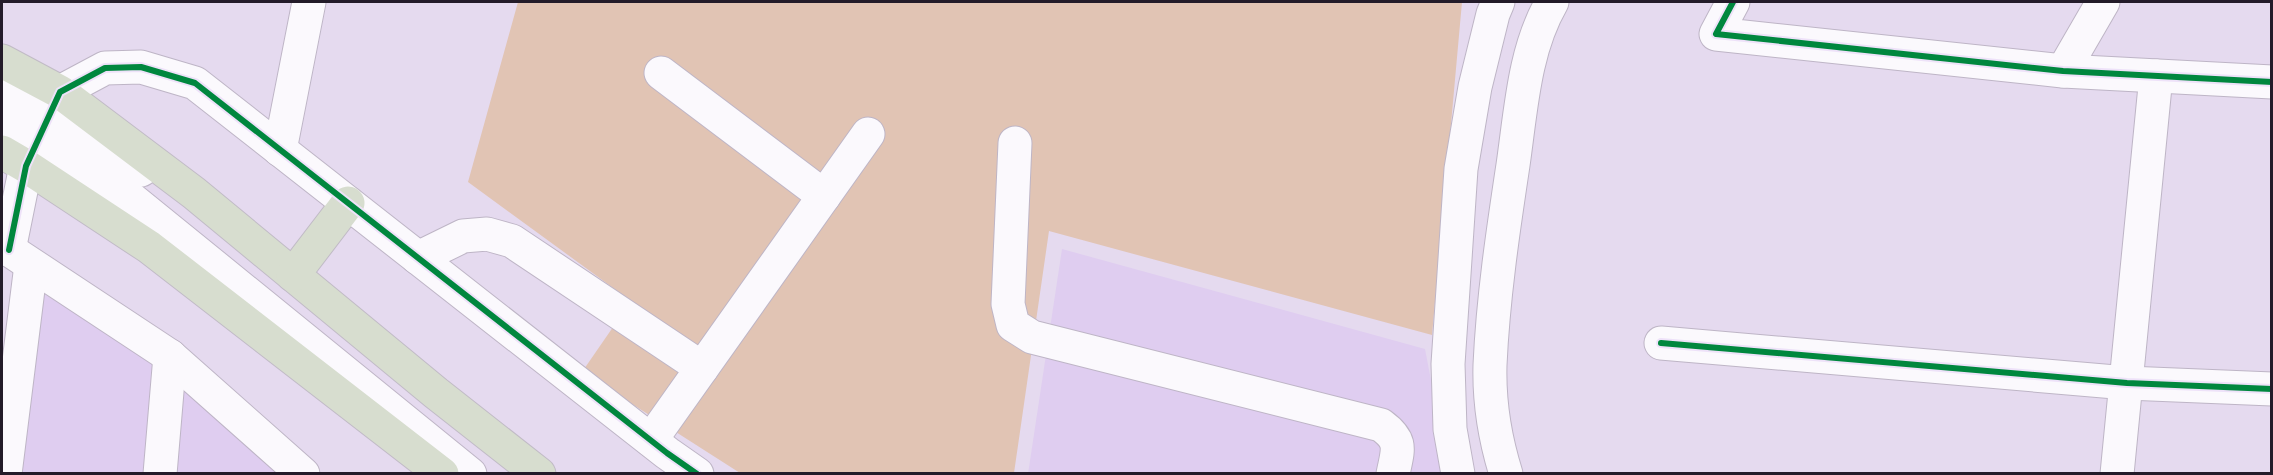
<svg xmlns="http://www.w3.org/2000/svg" width="2273" height="475" font-family="'Zilla Slab',serif">
<style>
.built{fill:#dfcdf0}
.green{fill:#e1c4b4}
.lines{fill:none;stroke-linecap:round;stroke-linejoin:round}
.minor-casing{stroke:#beb5c6;stroke-width:35}
.highway-casing{stroke:#c1bbc6;stroke-width:35}
.minor{stroke:#fbf9fd;stroke-width:33}
.highway{stroke:#d7ddcf;stroke-width:33}
.cycleway-casing{stroke:#eee2f9;stroke-width:10}
.cycleway{stroke:#00873e;stroke-width:6}
</style>
<rect width="100%" height="100%" fill="#e5daef"/>
<g class="built">
<polygon points="1062,249 1425,349 1449,474 1028,474"/>
<polygon points="39,291 157,363 287,474 17,474"/>
</g>
<polygon class="green" points="518,2 1462,2 1432,335 1049,231 1014,473 740,473 582,372 631,301 468,182"/>
<g class="lines">
<defs>
<g id="minor">
<polyline points="1733,2 1716,34 2063,71 2272,82"/>
<polyline points="2063,71 2103,2"/>
<polyline points="661,73 824,196"/>
<polyline points="2,86 51,112 141,170"/>
<polyline points="2,118 38,139 124,193 470,474"/>
<path d="M1015,143L1008,304L1013,325L1032,337L1381,425C1403,441 1398,449 1393,474"/>
<polyline points="280,150 309,2"/>
<polyline points="2,245 170,356 303,474"/>
<polyline points="9,250 26,166 60,92 105,68 141,67 195,83 667,453 697,474"/>
<polyline points="418,258 463,236 487,234 512,241 702,368"/>
<polyline points="1661,343 2127,383 2272,389"/>
<polyline points="651,440 868,134"/>
<polyline points="5,474 31,265"/>
<polyline points="160,474 170,356"/>
<polyline points="1458,474 1450,429 1448,364 1461,169 1475,87 1493,14 1498,2"/>
<path d="M1506,474C1495,439 1489,401 1490,365C1493,298 1503,231 1513,165C1521,110 1524,50 1552,2"/>
<polyline points="2117,474 2156,76"/>
</g>
<g id="highway">
<polyline points="2,61 60,92 194,193 436,393 539,474"/>
<polyline points="2,152 26,166 149,247 442,474"/>
<polyline points="293,275 348,203"/>
</g>
</defs>
<use href="#minor" class="minor-casing"/>
<use href="#highway" class="highway-casing"/>
<use href="#minor" class="minor"/>
<use href="#highway" class="highway"/>
<defs>
<g id="cycleway">
<polyline points="1733,2 1716,34 2063,71 2272,82"/>
<polyline points="9,250 26,166 60,92 105,68 141,67 195,83 667,453 697,474"/>
<polyline points="1661,343 2127,383 2272,389"/>
</g>
</defs>
<use href="#cycleway" class="cycleway-casing"/>
<use href="#cycleway" class="cycleway"/>
</g>
<rect width="2273" height="475" fill="none" stroke="#231b29" stroke-width="6"/>
</svg>
